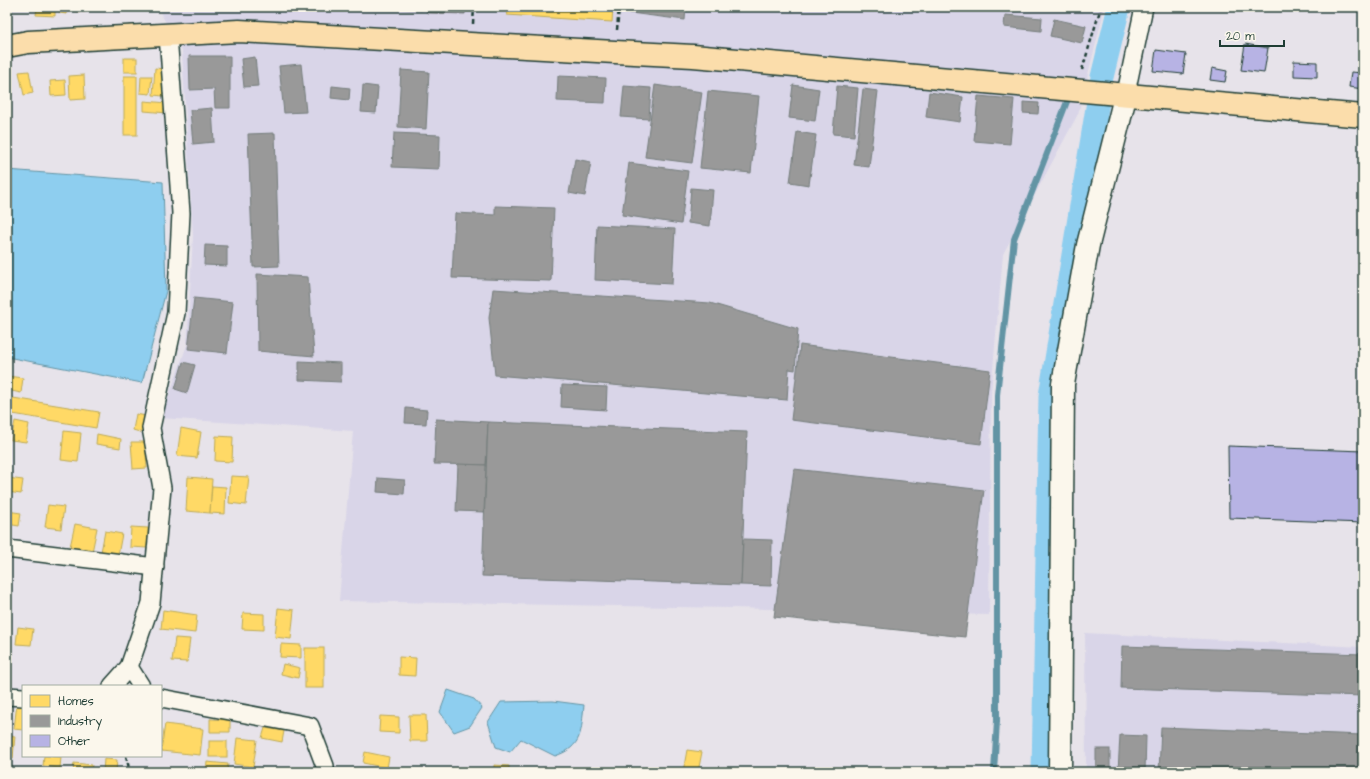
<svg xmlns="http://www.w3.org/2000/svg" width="1370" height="779" font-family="'Architects Daughter',sans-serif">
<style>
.built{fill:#d9d5e8}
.water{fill:#8eceef;stroke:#6294a4}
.homes{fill:#ffd966;stroke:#bcaa57}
.industry{fill:#999;stroke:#747d7b}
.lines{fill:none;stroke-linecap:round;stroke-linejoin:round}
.stream{stroke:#6294a4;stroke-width:6}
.canal{stroke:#8eceef;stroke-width:23}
.building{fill:#b7b3e4;stroke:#1f3d34}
.street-casing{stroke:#1f3d34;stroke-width:20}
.secondary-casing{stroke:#1f3d34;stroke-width:25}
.primary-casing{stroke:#1f3d34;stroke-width:25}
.path{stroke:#1f3d34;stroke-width:2.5;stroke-dasharray:4 3;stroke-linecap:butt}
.street{stroke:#fbf7ec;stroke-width:17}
.secondary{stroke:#fbf7ec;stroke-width:22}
.primary{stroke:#fbddab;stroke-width:22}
</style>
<rect width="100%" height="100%" fill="#e7e3ea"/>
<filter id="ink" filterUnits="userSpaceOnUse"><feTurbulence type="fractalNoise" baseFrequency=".025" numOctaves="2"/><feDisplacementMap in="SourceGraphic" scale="8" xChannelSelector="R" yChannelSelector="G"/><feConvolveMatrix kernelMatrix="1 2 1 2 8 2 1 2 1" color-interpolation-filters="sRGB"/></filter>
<g filter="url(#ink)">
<g class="built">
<polygon points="157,7 1105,7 1078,114 1003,254 991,392 989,615 733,608 339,601 353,431 161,418 187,345 193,236 182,51"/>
<polygon points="1085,633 1363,647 1363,772 1086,772"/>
</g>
<g class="water">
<polygon points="7,170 163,182 166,291 142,383 7,357"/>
<polygon points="448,690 474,699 482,708 470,726 454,732 440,712"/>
<path d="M553,701L584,705C581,731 583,747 555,756L521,739L510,752L496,747L488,722L501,702Z"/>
</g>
<g class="homes">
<polygon points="37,7 55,7 55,16 36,15"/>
<polygon points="60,7 67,7 66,14 60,13"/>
<polygon points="74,7 86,7 85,12 74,11"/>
<polygon points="508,7 613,7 612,22 507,15"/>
<rect x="124" y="58" width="13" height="14"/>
<polygon points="155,68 164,69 163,96 153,95"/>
<polygon points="29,71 33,93 24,95 19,72"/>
<polygon points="84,75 85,99 70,100 69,76"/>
<rect x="124" y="76" width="13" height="59"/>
<polygon points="141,76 152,76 150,94 140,93"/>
<polygon points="65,80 66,95 51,96 50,81"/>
<polygon points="144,101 168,103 167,113 144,111"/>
<polygon points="7,376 23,378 21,393 7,390"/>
<polygon points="7,397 99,412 96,428 7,413"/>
<polygon points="136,414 146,416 143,433 133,430"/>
<polygon points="15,421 29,424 26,442 11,440"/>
<polygon points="181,428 201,432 197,458 177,456"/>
<polygon points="64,431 81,433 78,462 61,460"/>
<polygon points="97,434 121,439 120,448 96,444"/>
<polygon points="216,436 233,437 232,462 215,461"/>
<polygon points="131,442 145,442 147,468 133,469"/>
<polygon points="231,476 249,477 246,505 229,503"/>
<polygon points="188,477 212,479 210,513 186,511"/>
<polygon points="7,478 23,480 21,494 7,492"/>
<polygon points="212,486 226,487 225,514 210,513"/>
<polygon points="48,505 64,507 61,529 45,527"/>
<polygon points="7,511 21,513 19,526 7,524"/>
<polygon points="75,524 97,528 92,552 70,547"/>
<polygon points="131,527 148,528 147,548 130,547"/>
<polygon points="105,531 122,534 118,555 101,552"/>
<polygon points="278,608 294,610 291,639 275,637"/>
<polygon points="163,610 197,615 195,633 161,629"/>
<polygon points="243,613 264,614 264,630 242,629"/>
<polygon points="18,627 33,629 31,645 16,644"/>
<polygon points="175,638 190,639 187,662 172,661"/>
<polygon points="281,644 301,645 301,658 280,657"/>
<rect x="305" y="648" width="19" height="40"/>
<polygon points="399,657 416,658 415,676 399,675"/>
<polygon points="283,664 300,668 298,678 281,674"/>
<polygon points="17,703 23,703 23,730 14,729"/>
<polygon points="409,715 426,715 427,741 410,741"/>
<polygon points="380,716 399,717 399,733 379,732"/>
<polygon points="210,719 230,720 230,732 210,732"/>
<polygon points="165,724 203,729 200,755 161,751"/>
<polygon points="265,728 284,731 282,742 262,738"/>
<polygon points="7,735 15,736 13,758 7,757"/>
<polygon points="237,738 257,740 253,767 234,764"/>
<rect x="209" y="741" width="18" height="16"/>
<polygon points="687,750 702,752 698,772 683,772"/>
<polygon points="365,752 389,757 387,768 363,763"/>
<polygon points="44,756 61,757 60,768 43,766"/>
<polygon points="104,759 117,760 116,772 103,772"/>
<polygon points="207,762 228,764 227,772 206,772"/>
<polygon points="74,763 92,765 91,772 73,772"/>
<polygon points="494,765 509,766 509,772 494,772"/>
</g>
<g class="industry">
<polygon points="363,7 423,7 422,10"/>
<polygon points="427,7 465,7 465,14 427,13"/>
<polygon points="631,7 686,7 685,20 630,13"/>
<polygon points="1005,15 1042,18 1041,31 1004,27"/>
<polygon points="1054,19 1086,26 1082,43 1050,36"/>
<polygon points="189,56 230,56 230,108 215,108 214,89 190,90"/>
<polygon points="255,57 258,86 244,87 241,59"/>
<polygon points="301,64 306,112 284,113 279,66"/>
<polygon points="401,70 429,72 426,129 398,127"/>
<polygon points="558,76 606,78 605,103 557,101"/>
<polygon points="363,85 378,87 376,113 361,112"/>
<polygon points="655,85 702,92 692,163 645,157"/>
<polygon points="793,85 819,89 815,121 789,118"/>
<polygon points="332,86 350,88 349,100 331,98"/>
<polygon points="624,86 651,88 649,119 621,117"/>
<polygon points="837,86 858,88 854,136 833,134"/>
<polygon points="863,89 878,91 869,167 854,165"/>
<polygon points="708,91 759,96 751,173 700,168"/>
<polygon points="929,92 963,97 960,122 926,117"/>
<polygon points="978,96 1014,99 1010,144 974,141"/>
<polygon points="1023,102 1039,103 1038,114 1023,113"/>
<polygon points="212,108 214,142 193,144 190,110"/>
<polygon points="797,132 816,135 809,185 790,182"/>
<polygon points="275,133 279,266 253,267 248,134"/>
<polygon points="394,133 440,135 439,169 392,167"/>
<polygon points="575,159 591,162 585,196 569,193"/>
<polygon points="629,163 688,171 681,224 622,215"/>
<polygon points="691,188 713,190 710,226 688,223"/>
<polygon points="495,206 554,208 551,281 452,278 455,213 495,215"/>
<polygon points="597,225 675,229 672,284 595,280"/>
<polygon points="205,245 227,246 227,266 204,265"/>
<polygon points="257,274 308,277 314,356 258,351"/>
<polygon points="493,289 710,303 798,329 795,370 789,369 787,400 495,375 489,318"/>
<polygon points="194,298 233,302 227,353 188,349"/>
<polygon points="800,345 990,370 981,444 791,420"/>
<polygon points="299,361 341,363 341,382 299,380"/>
<polygon points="183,362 195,365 187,393 175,389"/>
<polygon points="562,385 607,387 606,410 561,407"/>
<polygon points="406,408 427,410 426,424 405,423"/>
<polygon points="436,419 488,422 486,465 434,464"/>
<polygon points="488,422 747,432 741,585 482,576"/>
<polygon points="458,464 486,465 484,512 456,511"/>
<polygon points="794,469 984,490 965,637 774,617"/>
<polygon points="378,478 405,480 404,494 377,492"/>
<polygon points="743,539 772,540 771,586 741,585"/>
<polygon points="1122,646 1363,654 1363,696 1121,688"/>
<polygon points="1161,727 1363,735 1363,772 1159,772"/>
<polygon points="1120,735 1146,736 1145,772 1118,772"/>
<rect x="1096" y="749" width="14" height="23"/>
</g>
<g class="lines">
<polyline class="stream" points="994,772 997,721 997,395 1014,239 1068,99"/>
<polyline class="canal" points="1043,772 1050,396 1102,77 1119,7"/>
</g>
<g class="building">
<polygon points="1245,44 1268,48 1264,73 1241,70"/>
<polygon points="1156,50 1186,54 1183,74 1153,71"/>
<polygon points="1294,61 1317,62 1317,77 1294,76"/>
<polygon points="1212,68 1227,71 1225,82 1210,80"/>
<polygon points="1351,72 1363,73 1363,89 1349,87"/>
<polygon points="1228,446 1363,451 1363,523 1229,518"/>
</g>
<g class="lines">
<defs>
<g id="street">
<polyline points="1126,93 1144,7"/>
<polyline points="7,549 155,567"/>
<polyline points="129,667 141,686"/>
<polyline points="112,686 129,667 151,603 162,488 151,428 176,313 181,213 168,35"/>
<polyline points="7,696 23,697"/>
<polyline points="161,698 310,726 325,766 325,772"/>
</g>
<polyline id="secondary" points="1060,772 1063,384 1088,245 1126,93"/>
<polyline id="primary" points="7,46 28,42 239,31 615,52 693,56 1363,116"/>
</defs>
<use href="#street" class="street-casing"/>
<use href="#secondary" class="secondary-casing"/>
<use href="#primary" class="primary-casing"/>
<g class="path">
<polyline points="473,24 474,7"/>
<polyline points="617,30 619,7"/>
<polyline points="1082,70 1101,7"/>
<polyline points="126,756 130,772"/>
</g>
<use href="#street" class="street"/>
<use href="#secondary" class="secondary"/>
<use href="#primary" class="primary"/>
</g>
</g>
<rect width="1370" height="779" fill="none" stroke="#fbf7ec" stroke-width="24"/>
<rect x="12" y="12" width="1346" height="755" fill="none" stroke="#1f3d34" stroke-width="1.5" filter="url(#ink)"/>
<rect x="22" y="685" width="140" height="72" fill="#fbf7ec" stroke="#a3ada2"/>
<rect x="30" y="695" width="20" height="12" fill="#ffd966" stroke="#a3ada2"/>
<text x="58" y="705" font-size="12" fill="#1f3d34">Homes</text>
<rect x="30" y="715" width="20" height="12" fill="#999999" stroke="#a3ada2"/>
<text x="58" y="725" font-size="12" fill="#1f3d34">Industry</text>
<rect x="30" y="735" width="20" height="12" fill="#b7b3e4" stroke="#a3ada2"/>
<text x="58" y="745" font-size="12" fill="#1f3d34">Other</text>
<path d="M1220 40v6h64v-6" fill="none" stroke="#1f3d34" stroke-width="2"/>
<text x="1226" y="40" font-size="12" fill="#1f3d34" stroke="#fbf7ec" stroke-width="3" paint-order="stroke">20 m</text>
</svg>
